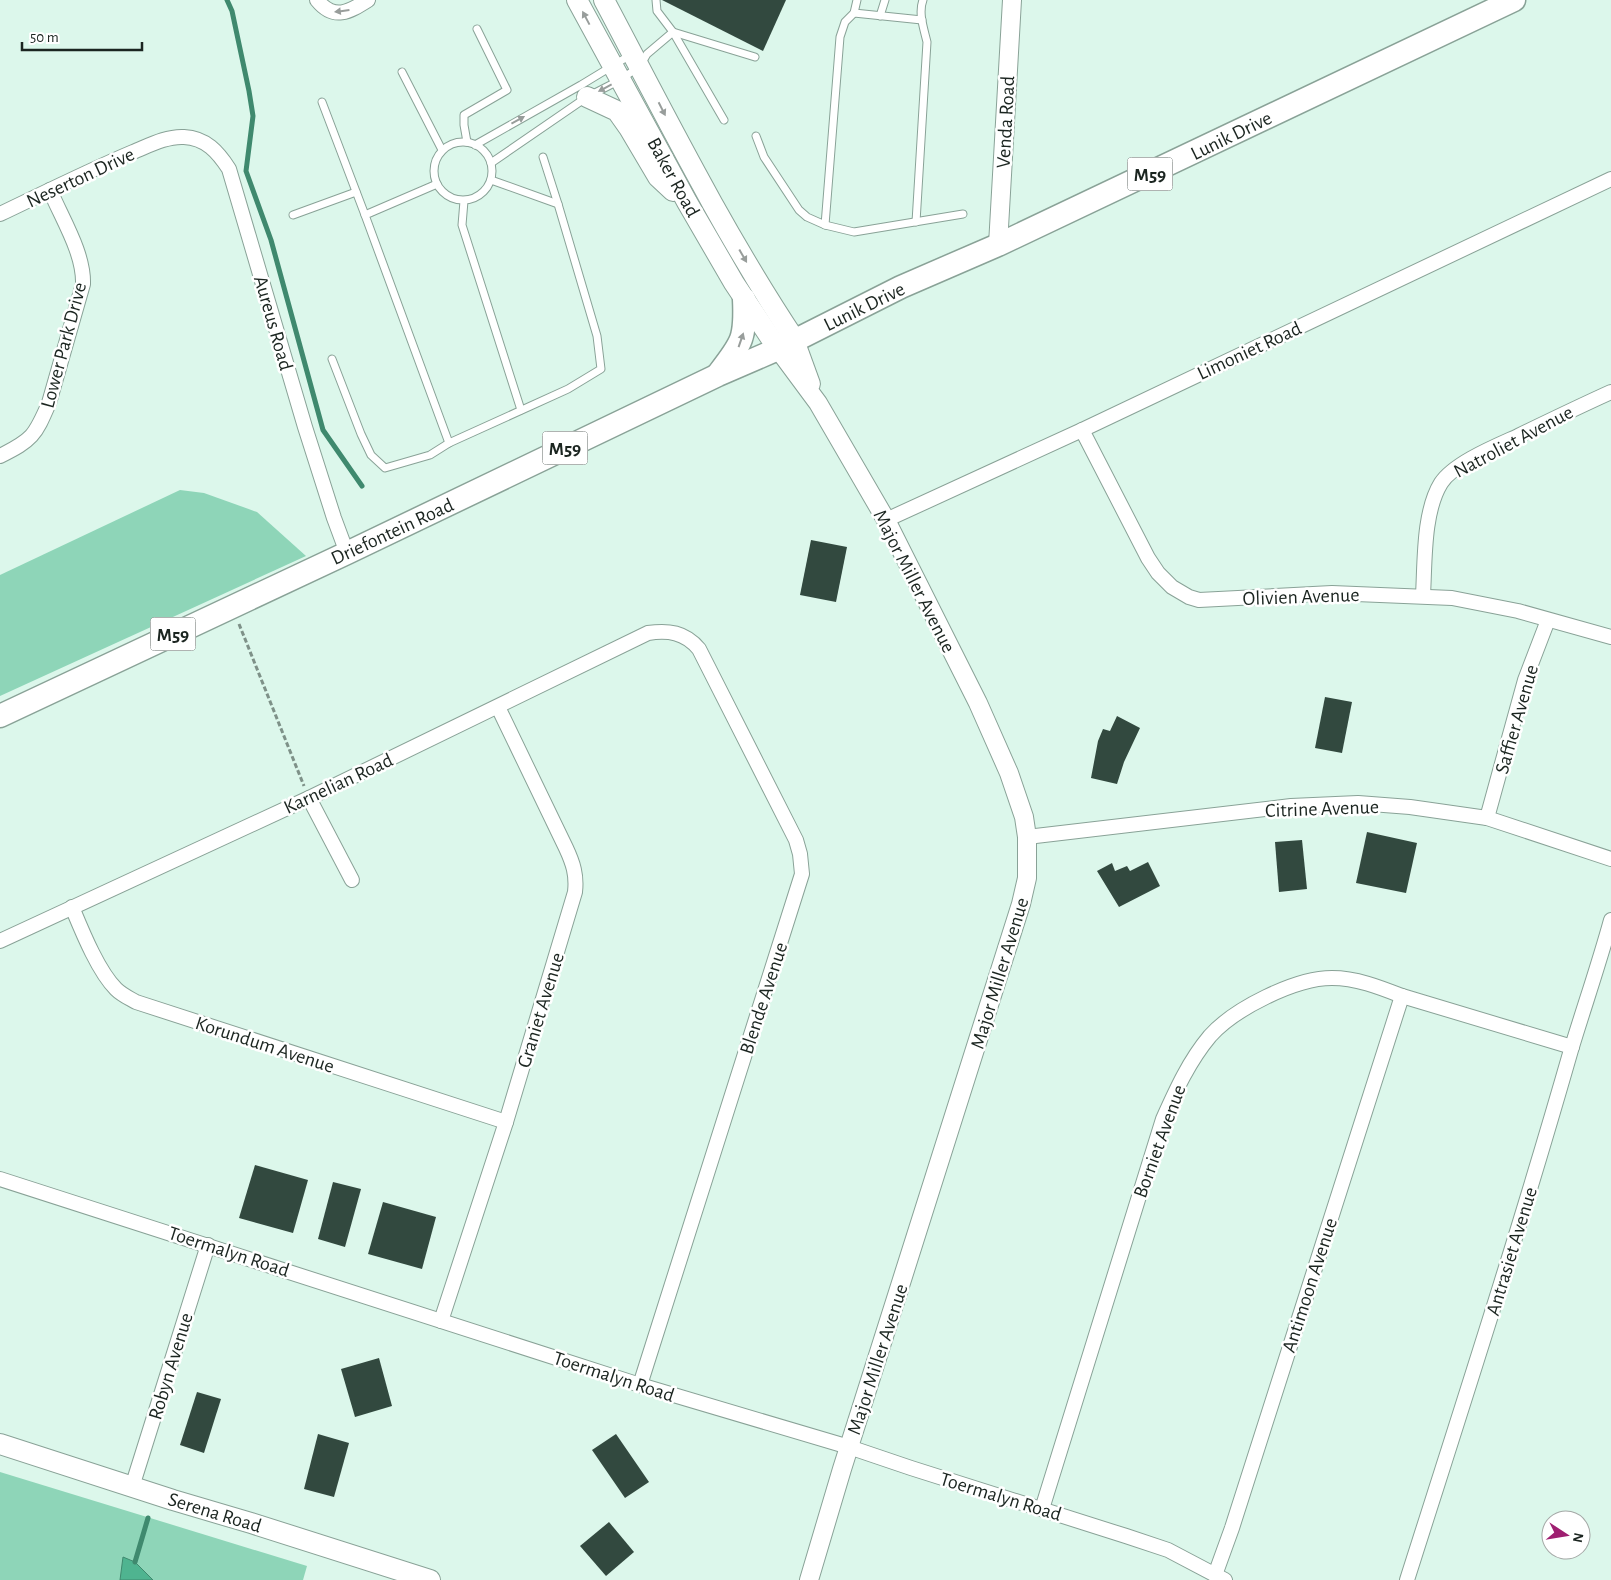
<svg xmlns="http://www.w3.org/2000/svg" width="1611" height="1580" font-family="'Alegreya Sans',sans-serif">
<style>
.green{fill:#8ed5b8}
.water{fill:#4fb490;stroke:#3f896e}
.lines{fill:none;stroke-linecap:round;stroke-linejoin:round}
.stream{stroke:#3f896e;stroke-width:5}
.building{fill:#32493f}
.service-casing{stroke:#89a297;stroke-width:9}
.minor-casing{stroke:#89a297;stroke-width:16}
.tertiary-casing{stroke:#89a297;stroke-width:20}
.secondary-casing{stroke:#89a297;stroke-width:22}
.primary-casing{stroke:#89a297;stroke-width:25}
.path{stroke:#7e9188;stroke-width:3;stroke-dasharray:5 2.5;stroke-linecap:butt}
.service{stroke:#fff;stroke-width:7}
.minor{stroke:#fff;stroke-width:14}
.tertiary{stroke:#fff;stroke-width:18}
.secondary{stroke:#fff;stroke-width:20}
.primary{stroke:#fff;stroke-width:22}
.oneway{fill:#989d9b}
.labels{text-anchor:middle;stroke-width:5;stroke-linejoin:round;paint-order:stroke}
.shield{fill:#fff;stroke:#5f6663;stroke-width:1}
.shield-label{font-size:19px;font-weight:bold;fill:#1b2520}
.street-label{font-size:20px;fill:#1b2520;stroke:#fff}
</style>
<rect width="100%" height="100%" fill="#dcf7eb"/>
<g class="green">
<polygon points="180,490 204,493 257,512 306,556 0,696 0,575"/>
<polygon points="0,1472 307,1566 303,1580 0,1580"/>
</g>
<polygon class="water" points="123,1557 135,1562 153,1580 120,1580"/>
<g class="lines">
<g class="stream">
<polyline points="227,0 232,11 249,91 253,116 246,171 271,240 323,430 362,486"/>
<polyline points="135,1562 148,1518"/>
</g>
</g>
<g class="building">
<polygon points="662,0 786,0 763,51"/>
<polygon points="811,540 847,547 836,602 800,595"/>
<polygon points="1325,697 1352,702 1342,753 1315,748"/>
<polygon points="1117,716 1140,728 1124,762 1117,784 1091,778 1098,741 1103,729 1110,731"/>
<polygon points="1367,832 1417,843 1406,893 1356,883"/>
<polygon points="1302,840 1307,889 1279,892 1275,842"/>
<polygon points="1148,862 1160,886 1119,907 1097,871 1112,863 1115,871 1127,866 1130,871"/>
<polygon points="255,1165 308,1180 293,1233 239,1218"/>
<polygon points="333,1182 361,1189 345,1247 318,1239"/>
<polygon points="383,1202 436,1217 422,1269 368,1254"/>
<polygon points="379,1358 392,1406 355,1417 341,1369"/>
<polygon points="197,1392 221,1399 204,1453 180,1445"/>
<polygon points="318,1434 349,1443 334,1497 304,1489"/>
<polygon points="616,1434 649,1482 625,1498 592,1450"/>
<polygon points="609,1522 634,1552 606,1576 580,1546"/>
</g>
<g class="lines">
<defs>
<g id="service">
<polyline points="656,0 657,11 673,32 724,120"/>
<polyline points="854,13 922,20"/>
<polyline points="880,16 885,0"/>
<polyline points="402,72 442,150"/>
<polyline points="322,102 365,215"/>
<polyline points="756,136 764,157 799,210 807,217 825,225 840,37 845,22 854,13 857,0"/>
<circle cx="463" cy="171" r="29"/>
<polyline points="467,142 464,125 464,115 507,90 477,29"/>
<polyline points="475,145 581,85 632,54"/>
<polyline points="543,157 558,204"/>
<polyline points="491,163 587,97 620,80 640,66 647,54 673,32 755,57"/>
<polyline points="437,184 365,215 449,443"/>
<polyline points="464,201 462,225 521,410"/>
<polyline points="293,215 356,192"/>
<path d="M916,222L927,42C924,29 918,13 923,0"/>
<polyline points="825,225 854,232 963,214"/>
<polyline points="332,359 361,434 371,455 385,468 430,455 449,443 568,389 601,369 597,336 558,204 491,180"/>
</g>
<g id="minor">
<path d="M317,0C334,21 349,12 368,0"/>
<path d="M0,214C44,193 88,171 133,152C148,146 166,136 184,137C206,138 218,152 229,169L305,427L334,518L347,553"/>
<polyline points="1082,430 1148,558 1158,573 1172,587 1189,597 1199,600 1332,593 1452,598 1518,611 1611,637"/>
<path d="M0,456C32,440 35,436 49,403L83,284C84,253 62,219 50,190"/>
<polyline points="886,520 1082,430 1611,179"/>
<path d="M1423,595C1425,562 1423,512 1441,483C1454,463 1496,446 1518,436C1549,421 1580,406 1611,392"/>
<polyline points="309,798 352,880"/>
<polyline points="1487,818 1525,680 1548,620"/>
<polyline points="1027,837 1291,806 1358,803 1410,807 1487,818 1611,859"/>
<path d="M72,907C82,931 98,971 116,989C122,995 129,998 136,1002L506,1122"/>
<path d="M0,941L309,798L648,633C668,630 685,632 699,649L796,840L800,854L802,874L640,1385"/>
<polyline points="0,1179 640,1385 849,1447 911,1468 1126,1536 1168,1550 1225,1580"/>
<path d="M441,1321L506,1122L575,892C577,875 573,863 566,848L498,707"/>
<polyline points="132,1487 208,1245"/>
<path d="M1042,1509L1163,1119C1176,1090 1189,1061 1210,1036C1234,1009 1295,978 1332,978C1356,978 1379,987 1402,996L1572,1047"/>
<polyline points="1215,1575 1232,1528 1402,996"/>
<path d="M1407,1580C1463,1404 1520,1228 1571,1050C1584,1007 1599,964 1611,920"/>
</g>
<g id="tertiary">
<polyline points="998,245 1012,0"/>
<polyline points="795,340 811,384"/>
<polyline points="778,349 818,403 886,520 978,703 1009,773 1024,817 1027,837 1027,878 1021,904 842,1469 809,1580"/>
</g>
<g id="secondary">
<polyline points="577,0 687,202 734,283 778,349"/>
<path d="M604,0C665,115 723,232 795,340"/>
<polyline points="587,97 617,111 629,128 658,177 673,191"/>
<polyline points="0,1444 173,1500 251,1523 430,1580"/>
</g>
<g id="primary">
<path d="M718,374C742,343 746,339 744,299"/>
<polyline points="0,716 347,553 718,375 778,349 901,287 998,245 1514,0"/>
</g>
</defs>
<use href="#service" class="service-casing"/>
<use href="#minor" class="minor-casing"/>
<use href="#tertiary" class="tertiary-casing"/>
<use href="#secondary" class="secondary-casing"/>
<use href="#primary" class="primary-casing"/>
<polyline class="path" points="239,624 304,786"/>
<use href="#service" class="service"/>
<use href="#minor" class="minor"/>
<use href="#tertiary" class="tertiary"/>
<use href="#secondary" class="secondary"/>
<use href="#primary" class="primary"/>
</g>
<defs><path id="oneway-solid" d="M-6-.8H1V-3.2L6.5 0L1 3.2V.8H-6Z" transform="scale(1.25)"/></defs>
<g class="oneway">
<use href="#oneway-solid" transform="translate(342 11) rotate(173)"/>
<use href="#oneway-solid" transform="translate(586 18) rotate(-118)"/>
<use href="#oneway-solid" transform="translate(605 88) rotate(152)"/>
<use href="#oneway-solid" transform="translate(662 109) rotate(63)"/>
<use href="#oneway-solid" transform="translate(518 120) rotate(-29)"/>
<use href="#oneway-solid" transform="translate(743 256) rotate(60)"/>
<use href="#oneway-solid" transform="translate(741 340) rotate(-71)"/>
</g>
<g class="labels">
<g class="shield">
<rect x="1127.5" y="157.5" width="45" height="33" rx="4"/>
<rect x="542.5" y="431.5" width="45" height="33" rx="4"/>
<rect x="150.5" y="617.5" width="45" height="33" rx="4"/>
</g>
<g class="shield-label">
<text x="1150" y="181">M59</text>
<text x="565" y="455">M59</text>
<text x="173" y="641">M59</text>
</g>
<g class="street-label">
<text transform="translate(1005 122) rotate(-87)" y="7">Venda Road</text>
<text transform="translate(1231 135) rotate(-26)" y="7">Lunik Drive</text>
<text transform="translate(80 177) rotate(-25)" y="7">Neserton Drive</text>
<text transform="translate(674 177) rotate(61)" y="7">Baker Road</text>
<text transform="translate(864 306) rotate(-26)" y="7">Lunik Drive</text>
<text transform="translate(274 323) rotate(74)" y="7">Aureus Road</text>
<text transform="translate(63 345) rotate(-75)" y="7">Lower Park Drive</text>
<text transform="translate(1249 350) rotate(-25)" y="7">Limoniet Road</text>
<text transform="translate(1513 441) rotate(-28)" y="7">Natroliet Avenue</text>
<text transform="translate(392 531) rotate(-25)" y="7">Driefontein Road</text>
<text transform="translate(915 581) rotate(63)" y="7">Major Miller Avenue</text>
<text transform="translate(1301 596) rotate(-2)" y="7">Olivien Avenue</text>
<text transform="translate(1516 719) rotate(-74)" y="7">Saffier Avenue</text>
<text transform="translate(338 783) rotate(-25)" y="7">Karnelian Road</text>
<text transform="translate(1322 808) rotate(-2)" y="7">Citrine Avenue</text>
<text transform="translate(999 973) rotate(-73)" y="7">Major Miller Avenue</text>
<text transform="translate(763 998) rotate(-72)" y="7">Blende Avenue</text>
<text transform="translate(540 1010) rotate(-73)" y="7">Graniet Avenue</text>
<text transform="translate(265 1044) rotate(18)" y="7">Korundum Avenue</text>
<text transform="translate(1159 1141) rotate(-70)" y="7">Borniet Avenue</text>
<text transform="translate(229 1251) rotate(18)" y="7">Toermalyn Road</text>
<text transform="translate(1511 1251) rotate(-73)" y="7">Antrasiet Avenue</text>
<text transform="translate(1309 1285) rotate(-72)" y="7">Antimoon Avenue</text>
<text transform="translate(877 1359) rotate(-72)" y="7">Major Miller Avenue</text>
<text transform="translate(170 1366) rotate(-73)" y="7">Robyn Avenue</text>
<text transform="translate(614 1376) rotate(18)" y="7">Toermalyn Road</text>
<text transform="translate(1001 1496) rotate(17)" y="7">Toermalyn Road</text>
<text transform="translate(215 1512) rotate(17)" y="7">Serena Road</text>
</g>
</g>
<g transform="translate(1566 1535) rotate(102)"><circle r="24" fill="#ffffff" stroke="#a4a8a6"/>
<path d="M0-4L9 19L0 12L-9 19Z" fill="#9f1f71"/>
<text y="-8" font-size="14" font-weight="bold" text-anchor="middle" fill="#1b2520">N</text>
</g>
<path d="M22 42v8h120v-8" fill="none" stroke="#1b2520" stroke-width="2.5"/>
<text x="30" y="42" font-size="15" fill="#1b2520" stroke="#ffffff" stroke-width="4" paint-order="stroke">50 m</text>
</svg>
